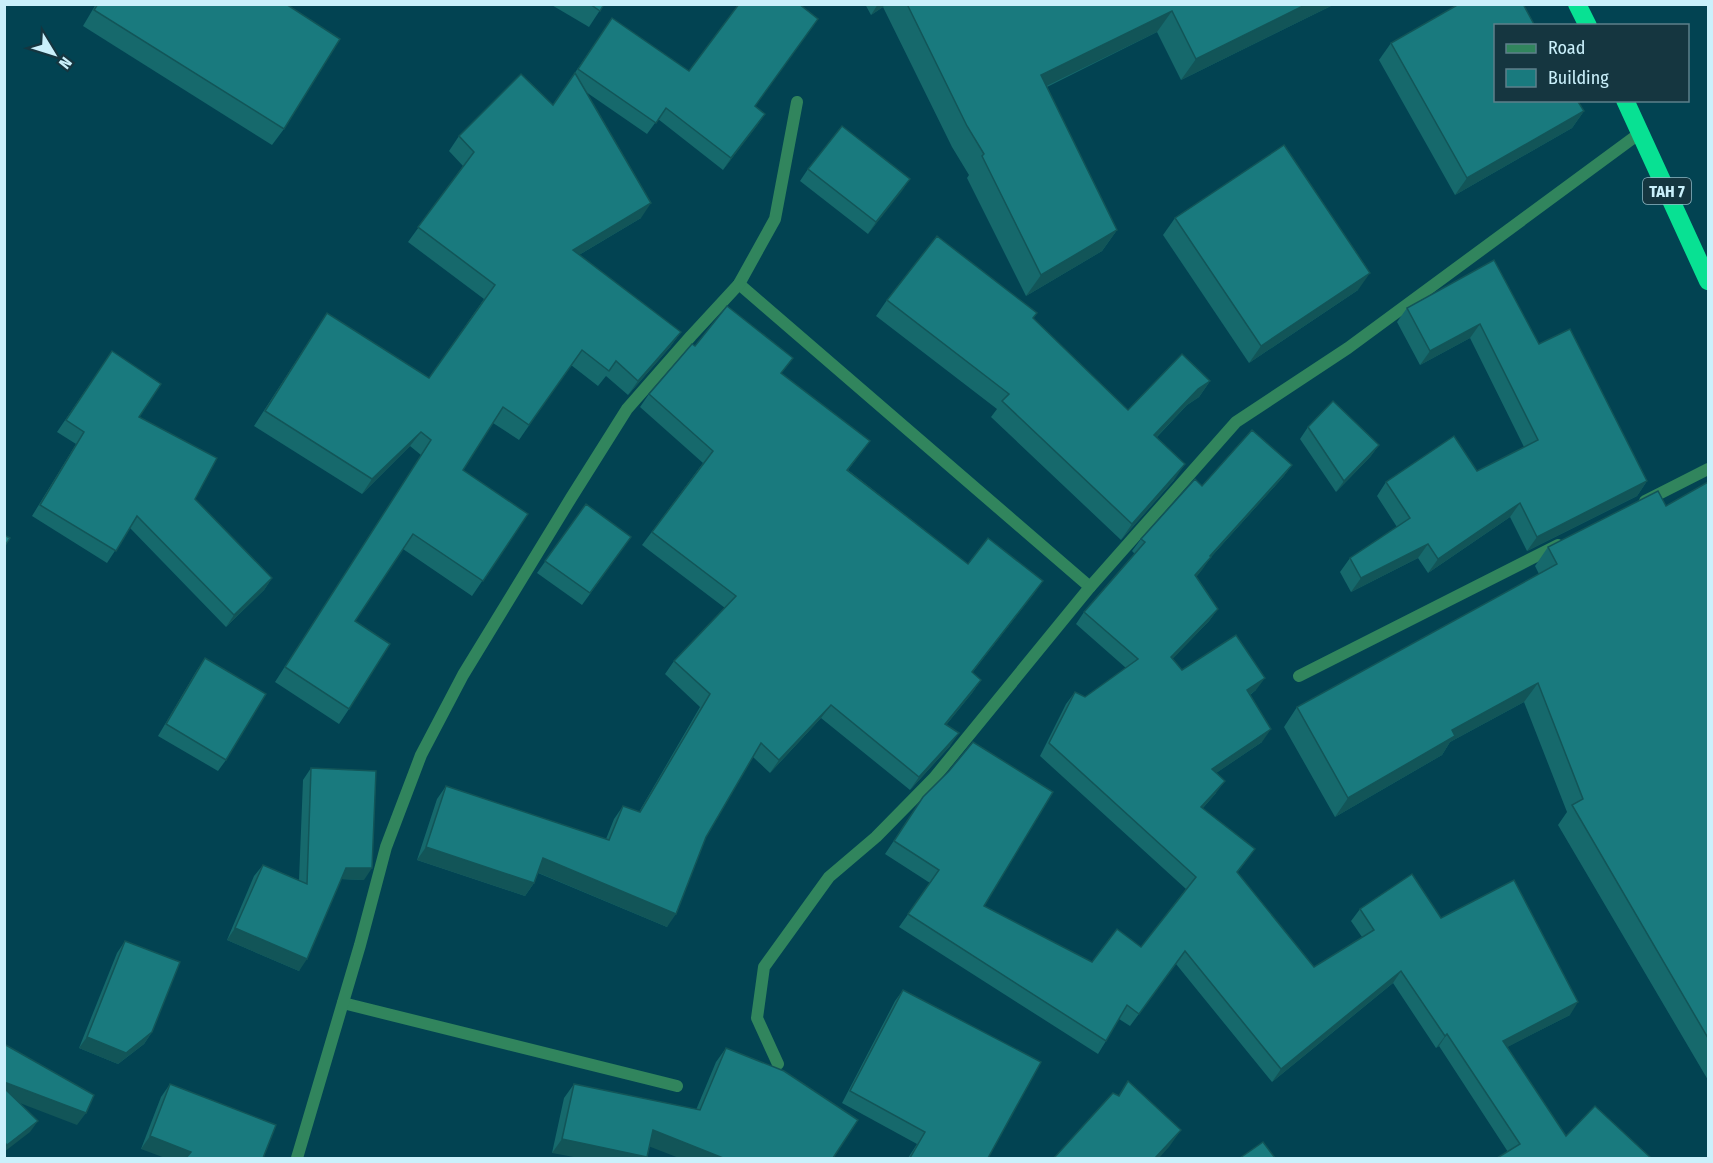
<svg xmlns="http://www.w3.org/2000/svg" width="1713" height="1163" font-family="'Fira Sans Condensed',sans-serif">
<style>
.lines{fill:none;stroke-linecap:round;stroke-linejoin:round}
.street{stroke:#31855d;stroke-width:12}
.highway{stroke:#08e193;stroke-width:18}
.wall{fill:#16696c}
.shaded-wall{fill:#125558}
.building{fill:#197a7e;stroke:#125558;stroke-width:1.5}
.labels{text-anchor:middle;stroke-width:4.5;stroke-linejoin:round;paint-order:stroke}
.shield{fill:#153640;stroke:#94b8c3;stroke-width:1.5}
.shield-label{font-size:16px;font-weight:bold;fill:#caf0fb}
</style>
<rect width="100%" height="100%" fill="#024352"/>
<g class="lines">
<g class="street">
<polyline points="739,284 1090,587"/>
<polyline points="1645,501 1708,469"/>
<polyline points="1299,676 1558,545"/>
<polyline points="343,1003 677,1086"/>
<polyline points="778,1064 757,1018 764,967 829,877 876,837 934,778 1090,587 1236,422 1348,348 1640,133"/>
<polyline points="297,1158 360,945 386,847 421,755 463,675 571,498 627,409 691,336 739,284 775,219 797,102"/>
</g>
<g class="highway">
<polyline points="1577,4 1588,26"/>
<polyline points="1625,100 1708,281"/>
</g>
</g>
<g class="wall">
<polygon points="96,4 286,4 284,129 272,145 83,26"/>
<polygon points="550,4 604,4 589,27"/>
<polygon points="865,4 1335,4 1181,80 1157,32 1047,87 1117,230 1102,251 1026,296 967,178 969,175 952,147 883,7 871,15"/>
<polygon points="612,18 689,71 755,106 765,114 723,170 658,119 647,134 586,92 641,218 579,255 681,332 670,347 628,395 606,376 598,386 571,365 519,440 493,423 463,470 528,514 472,596 403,549 355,621 349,709 339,724 275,682 421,455 410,446 362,494 254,426 327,313 429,378 484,299 408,242 463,166 449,151 459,136 553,105"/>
<polygon points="1391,43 1584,111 1572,128 1455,195 1379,60"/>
<polygon points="808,169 910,179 868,234 800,181"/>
<polygon points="1175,218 1358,290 1249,363 1163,235"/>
<polygon points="1494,260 1539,344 1647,481 1637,496 1527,551 1510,517 1428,573 1418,558 1351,592 1340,572 1350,558 1397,527 1377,496 1386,482 1477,471 1524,447 1470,338 1420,365 1397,322 1407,308"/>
<polygon points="887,300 1033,319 1128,410 1210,381 1199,397 1187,405 1157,437 1174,480 1121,540 991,417 997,409 876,316"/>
<polygon points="695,346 782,374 870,441 848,470 968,564 1043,581 972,673 981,680 972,693 946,725 950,746 910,790 821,718 770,773 753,757 706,837 667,927 538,873 534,883 525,896 417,860 437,799 446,786 606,839 614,819 623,806 639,812 700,707 665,674 674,661 725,608 642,545 703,463 640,407 649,394"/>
<polygon points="112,351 139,417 195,499 272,578 264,590 226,627 130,528 107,563 32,516 76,444 57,432"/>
<polygon points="1308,427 1379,445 1370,457 1336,492 1300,439"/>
<polygon points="1292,465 1283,477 1211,557 1196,577 1218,609 1209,621 1172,659 1182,670 1256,690 1250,695 1262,742 1216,773 1216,793 1202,809 1255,849 1237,873 1314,967 1362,937 1351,921 1360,909 1441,918 1570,1015 1507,1047 1566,1136 1651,1158 1508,1152 1439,1046 1436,1048 1393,983 1272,1082 1176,964 1130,1026 1119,1019 1106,1041 1098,1054 899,927 930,883 885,854 923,797 984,906 1092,962 1141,947 1186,889 1040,756 1066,704 1075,692 1085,697 1126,668 1076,624 1084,612 1135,554 1132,551 1141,539 1202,486"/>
<polygon points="1708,482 1708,1080 1558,825 1567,812 1524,702 1450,742 1442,755 1335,817 1284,727 1297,707 1539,574 1535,566 1548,547 1666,506"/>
<polygon points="586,504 631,537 582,605 537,573"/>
<polygon points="205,658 226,760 218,771 158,736 197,670"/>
<polygon points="311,768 364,880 341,879 299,971 227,940 254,876 263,865 299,880 303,780"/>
<polygon points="125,941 152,1032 144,1044 118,1064 79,1048 117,953"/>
<polygon points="903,990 988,1158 908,1158 917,1144 842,1103 895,1001"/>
<polygon points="726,1048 784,1071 650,1146 552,1153 564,1098 574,1084 696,1110 716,1062"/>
<polygon points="170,1084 263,1158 141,1149 161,1097"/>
</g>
<g class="shaded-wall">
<polygon points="878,4 885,4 883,7 871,15"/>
<polygon points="1307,4 1335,4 1181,80 1196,59"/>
<polygon points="1172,11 1157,32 1026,96 1041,75"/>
<polygon points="1584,111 1572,128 1455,195 1467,178"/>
<polygon points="765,114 757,126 723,170 731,158"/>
<polygon points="910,179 902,191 868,234 876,222"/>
<polygon points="651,203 641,218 562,265 573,250"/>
<polygon points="1117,230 1102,251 1026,296 1041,275"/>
<polygon points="1370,273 1358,290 1249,363 1261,346"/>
<polygon points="1480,324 1470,338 1420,365 1430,351"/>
<polygon points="681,332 670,347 628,395 638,381"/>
<polygon points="1210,381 1199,397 1187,405 1143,451 1154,435 1198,389"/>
<polygon points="421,432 410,446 362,494 372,479"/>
<polygon points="1379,445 1370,457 1336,492 1344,481"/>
<polygon points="1185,464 1174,480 1121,540 1132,524"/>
<polygon points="1292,465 1283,477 1201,568 1210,556"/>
<polygon points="1647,481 1637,496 1527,551 1537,537"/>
<polygon points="1520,503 1510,517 1428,573 1438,559"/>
<polygon points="1428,544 1418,558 1351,592 1361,578"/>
<polygon points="1211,557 1202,570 1187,588 1195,575"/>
<polygon points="272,578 264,590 226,627 234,615"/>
<polygon points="1043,581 1034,594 962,685 972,672"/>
<polygon points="1218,609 1209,621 1162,670 1171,657"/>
<polygon points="1265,678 1256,690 1238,703 1247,690"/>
<polygon points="981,680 972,693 936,737 945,724"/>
<polygon points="1538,683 1524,702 1450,742 1442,755 1335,817 1348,798 1452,730"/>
<polygon points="831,705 821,718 770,773 779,760"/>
<polygon points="1271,729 1262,742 1203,782 1212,769"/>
<polygon points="959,733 950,746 910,790 919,777"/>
<polygon points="1225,781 1216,793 1192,820 1201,807"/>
<polygon points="426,847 534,883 525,896 417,860"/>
<polygon points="543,858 676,914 667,927 534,871"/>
<polygon points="346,868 372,868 364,880 338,879"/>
<polygon points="235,928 307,959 299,971 227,940"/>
<polygon points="1401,971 1393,983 1272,1082 1281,1069"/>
<polygon points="1578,1002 1570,1015 1494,1054 1503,1041"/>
<polygon points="152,1032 144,1044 118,1064 79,1048 87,1037"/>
<polygon points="1447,1034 1439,1046 1436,1048 1445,1036"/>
<polygon points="4,1082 86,1113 77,1125 4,1097"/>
<polygon points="38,1121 30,1132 4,1152 4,1148 7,1145"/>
<polygon points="653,1130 723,1158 679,1158 643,1144"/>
<polygon points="1181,1130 1169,1147 1159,1158 1155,1158"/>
<polygon points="150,1136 191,1152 187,1158 165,1158 141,1149"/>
<polygon points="562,1139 647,1157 646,1158 579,1158 552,1153"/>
</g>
<g class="building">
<polygon points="98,4 286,4 340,39 284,129 94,10"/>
<polygon points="590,4 604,4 600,11"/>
<polygon points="739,4 799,4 818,19 755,106 765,114 731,158 666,108 656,123 578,69 612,18 689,71"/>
<polygon points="907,4 1307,4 1196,59 1172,11 1041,75 1117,230 1041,275 982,156 984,154 967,126"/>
<polygon points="1459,4 1523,4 1535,26 1496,26 1496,100 1577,100 1584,111 1467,178 1391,43"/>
<polygon points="575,73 651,203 573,250 681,332 638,381 616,361 609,371 582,350 529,425 503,407 463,470 528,514 483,581 413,534 355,621 390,644 349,709 285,667 431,440 421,432 372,479 265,411 327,313 429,378 495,285 418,227 474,152 459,136 521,74 553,105"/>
<polygon points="842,126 910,179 876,222 808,169"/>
<polygon points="1284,145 1370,273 1261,346 1175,218"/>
<polygon points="937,236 1037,313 1033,318 1128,410 1182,354 1210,381 1198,389 1154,435 1185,464 1132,524 1002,401 1009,394 887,300"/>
<polygon points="1494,260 1539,344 1570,329 1647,481 1537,537 1520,503 1438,559 1428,544 1361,578 1350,558 1410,518 1386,482 1454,436 1477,471 1538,440 1480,324 1430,351 1407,308"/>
<polygon points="727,306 793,358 781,373 870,441 847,470 968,564 988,538 1043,581 972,672 981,680 945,724 959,733 919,777 831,705 779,760 761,743 706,837 676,914 543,858 534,883 426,847 446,786 609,840 623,806 640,812 710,694 674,661 736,596 652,532 713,451 649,394 692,344 695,346"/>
<polygon points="112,351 161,384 139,417 217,458 195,499 272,578 234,615 137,516 116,551 40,505 84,432 66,420"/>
<polygon points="1333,401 1379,445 1344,481 1308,427"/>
<polygon points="1252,430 1292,465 1210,556 1211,557 1195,575 1218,609 1171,657 1182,670 1236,635 1265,678 1247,690 1271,729 1212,769 1225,781 1201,807 1255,849 1237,872 1314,967 1374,930 1360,909 1412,874 1441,918 1514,880 1578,1002 1503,1041 1566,1136 1595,1106 1651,1158 1497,1158 1520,1144 1447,1034 1445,1036 1401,971 1281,1069 1185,951 1139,1014 1127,1005 1106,1041 908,914 939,870 894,841 923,797 949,771 973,742 1053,792 984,906 1092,962 1117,929 1141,947 1196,877 1049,743 1075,692 1085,697 1138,659 1084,612 1145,542 1141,539 1195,479 1202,486"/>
<polygon points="1708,482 1708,1038 1572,805 1583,799 1538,683 1452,730 1455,736 1348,798 1297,707 1557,564 1548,547 1658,491 1666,506"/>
<polygon points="586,504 631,537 590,593 545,561"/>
<polygon points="4,535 10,538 4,547"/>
<polygon points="205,658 266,694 226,760 166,724"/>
<polygon points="311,768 376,771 372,868 346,868 307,959 235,928 263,865 307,884"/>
<polygon points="125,941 180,962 152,1032 126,1053 87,1037"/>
<polygon points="903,990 1041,1062 988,1158 910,1158 925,1132 850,1091"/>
<polygon points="4,1044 94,1095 86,1113 4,1082"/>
<polygon points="726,1048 784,1071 858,1120 833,1158 723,1158 653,1130 647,1157 562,1139 574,1084 700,1110"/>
<polygon points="1128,1081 1181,1130 1155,1158 1054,1158 1113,1093 1119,1096"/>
<polygon points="170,1084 276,1125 263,1158 186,1158 191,1152 150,1136"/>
<polygon points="4,1088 38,1121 7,1145 4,1142"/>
<polygon points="1263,1142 1275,1158 1240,1158"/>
</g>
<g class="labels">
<rect class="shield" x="1643" y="178" width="48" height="26" rx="4.5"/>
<g class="shield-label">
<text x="1667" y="197">TAH 7</text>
</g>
</g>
<rect width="1713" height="1163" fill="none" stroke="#caf0fb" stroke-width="12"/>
<rect x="1494" y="24" width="195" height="78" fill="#153640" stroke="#5d808b" stroke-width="1.5"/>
<rect x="1506" y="44" width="30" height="9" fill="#31855d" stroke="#5d808b" stroke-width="1.5"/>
<text x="1548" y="54" font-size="18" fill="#caf0fb">Road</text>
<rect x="1506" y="69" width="30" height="18" fill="#197a7e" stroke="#5d808b" stroke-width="1.5"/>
<text x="1548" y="84" font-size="18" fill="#caf0fb">Building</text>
<g transform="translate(54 54) rotate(128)" stroke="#153640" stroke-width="4.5" paint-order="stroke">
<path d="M0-4.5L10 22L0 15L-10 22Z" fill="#caf0fb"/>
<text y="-9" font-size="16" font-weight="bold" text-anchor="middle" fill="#caf0fb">N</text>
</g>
</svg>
